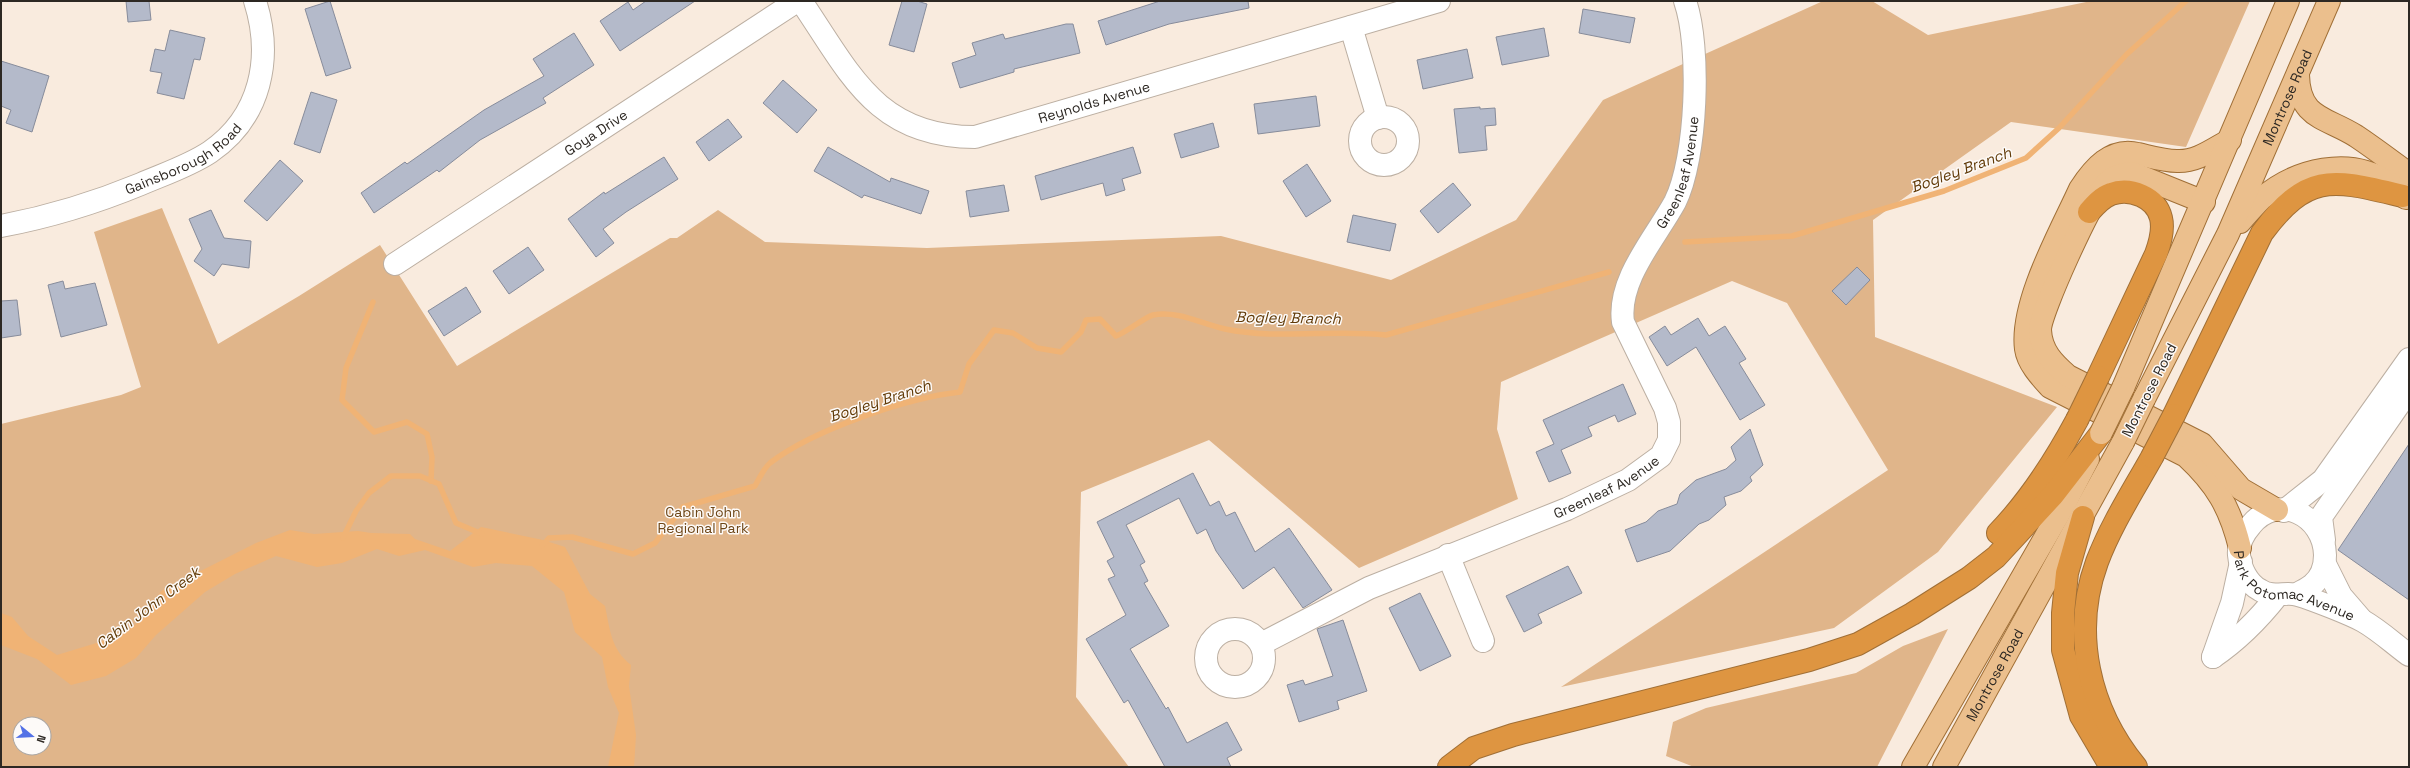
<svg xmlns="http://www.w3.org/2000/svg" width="2410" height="768" font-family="'Space Grotesk',sans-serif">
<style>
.green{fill:#e0b58a;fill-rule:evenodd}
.water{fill:#f0b375}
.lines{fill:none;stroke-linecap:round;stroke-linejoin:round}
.stream{stroke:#f0b375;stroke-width:5.5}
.building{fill:#b4baca;stroke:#878c9b}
.minor-casing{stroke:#bcafa2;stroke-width:24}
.major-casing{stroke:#a06f36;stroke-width:24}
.highway-casing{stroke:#a06f36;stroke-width:24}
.minor{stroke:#fff;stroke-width:22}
.major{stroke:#ebbf8d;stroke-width:22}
.highway{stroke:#de9541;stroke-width:22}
.major-bridge-casing{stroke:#a06f36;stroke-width:24;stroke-linecap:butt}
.highway-bridge-casing{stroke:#a06f36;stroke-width:24;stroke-linecap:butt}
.major-bridge{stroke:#ebbf8d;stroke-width:22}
.highway-bridge{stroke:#de9541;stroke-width:22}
.labels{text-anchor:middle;stroke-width:3;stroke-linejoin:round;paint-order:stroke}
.street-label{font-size:14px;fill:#2d2823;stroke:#fdfaf8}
.park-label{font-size:14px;fill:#6e4617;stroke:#fdfaf8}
.water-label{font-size:15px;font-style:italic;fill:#613a07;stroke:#fdfaf8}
</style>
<rect width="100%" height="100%" fill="#f9ebde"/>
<g class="green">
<path d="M1823,1H1872L1928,35L2091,1H2250L2186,147L2011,122L1873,220L1875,337L2057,407L1938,552L1834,628L1561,687L1888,470L1787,303L1732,281L1501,382L1497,429L1518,499L1359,568L1209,440L1081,492L1076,697L1129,767H1V424L121,395L141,387L94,232L162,208L218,344L299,296L380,245L457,366L670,238H677L718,210L765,242L927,248L1221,236L1391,280L1516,220L1603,100ZM20,724H44V748H20Z"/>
<polygon points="1948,629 1877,767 1694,767 1666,756 1673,722 1706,708 1856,673 1903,646"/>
</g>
<path class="water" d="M481,527L543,540L565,547L590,594L605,606C610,630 611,649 631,665L629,686L636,735L634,767H608L619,713L608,687L602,657L575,632L564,592L532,566L496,563L473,567L425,550L399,556L377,549L342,563L317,567L276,556L235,574L205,592L156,635L136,658L106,676L71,685L37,659L1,645V613L12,617L28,636L57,655L103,641L128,630L144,618L161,591L256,543L290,530L314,534L358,531L371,533L410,534L415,539L450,551Z"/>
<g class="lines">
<g class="stream">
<polyline points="1685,242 1792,236 1944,191 2026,158 2059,128 2127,54 2186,1"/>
<polyline points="373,302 346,368 342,400 374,432 407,422 427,434 432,457 431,481"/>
<polyline points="343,538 356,511 369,493 391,476 420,476 439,484 456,523 482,534"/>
<path d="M542,546L549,538L572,537L633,554L655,543L683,507L755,486C759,479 764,468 770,463C813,430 906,398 960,392L969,364L994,330L1013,333L1037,348L1061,352L1081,332L1086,320L1100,319L1116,336C1127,332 1145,317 1153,315C1177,310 1202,324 1225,329C1277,340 1333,329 1386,335L1609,272"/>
</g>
</g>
<g class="building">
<polygon points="126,1 149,1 151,20 128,22"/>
<polygon points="330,1 351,68 326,76 305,9"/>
<polygon points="646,1 695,1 620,51 600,21 628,2 633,10"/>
<polygon points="902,1 917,1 927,4 914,52 889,45"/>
<polygon points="1160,1 1248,1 1249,8 1169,24 1106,45 1098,21"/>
<polygon points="1583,9 1635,18 1630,43 1579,33"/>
<polygon points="1066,24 1073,24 1080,53 1014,69 1014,72 960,88 952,63 976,55 972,43 1003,34 1005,39"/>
<polygon points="1544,28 1549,56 1502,65 1496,37"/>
<polygon points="170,30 205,38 200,60 194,59 184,99 157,93 162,73 150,71 155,49 165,51"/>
<polygon points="574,33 594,65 543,98 546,103 480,140 439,172 437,170 374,213 361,193 405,162 407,164 484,110 544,76 533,59"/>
<polygon points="1467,49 1473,78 1423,89 1417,60"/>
<polygon points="1,61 49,76 32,132 6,123 11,110 1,106"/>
<polygon points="783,80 817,110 797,133 763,103"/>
<polygon points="311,92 337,100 320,153 294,144"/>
<polygon points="1316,96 1320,126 1258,134 1254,104"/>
<polygon points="1480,107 1480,109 1495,108 1496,125 1485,126 1487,150 1459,153 1454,109"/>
<polygon points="728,119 742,137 709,161 696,142"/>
<polygon points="1213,123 1219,147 1181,158 1174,134"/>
<polygon points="828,147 890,182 891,178 929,191 921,214 864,195 862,198 814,171"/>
<polygon points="1133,147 1141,173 1122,179 1125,190 1106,196 1103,183 1041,200 1035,176"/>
<polygon points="664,157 678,179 626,212 603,229 614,243 596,257 568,219 604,192 605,194"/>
<polygon points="280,160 303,181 267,221 244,201"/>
<polygon points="1307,164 1331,201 1306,217 1283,181"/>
<polygon points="1453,183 1471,205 1438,233 1420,211"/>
<polygon points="1004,185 1009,211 970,217 966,191"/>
<polygon points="211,210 224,238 251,241 249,268 222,264 214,276 194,261 202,249 189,219"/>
<polygon points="1353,215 1396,224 1390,251 1347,242"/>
<polygon points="528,247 544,270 509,294 493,271"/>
<polygon points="1857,267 1870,280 1846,305 1832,291"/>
<polygon points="63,281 65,289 95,283 107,325 61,337 48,285"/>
<polygon points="466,287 481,312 444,336 428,311"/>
<polygon points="17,300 21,335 1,338 1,301"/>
<polygon points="1698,318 1709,336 1725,326 1746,359 1739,363 1765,405 1740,420 1696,347 1667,366 1649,337 1665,326 1671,335"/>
<polygon points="1623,384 1636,414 1618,422 1615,415 1588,427 1592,436 1561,450 1571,473 1549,482 1536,452 1554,444 1543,420"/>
<polygon points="1750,429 1763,465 1750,477 1752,481 1741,491 1724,497 1726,505 1709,520 1699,524 1670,551 1637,562 1625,530 1646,522 1658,511 1677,504 1680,494 1696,480 1726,469 1736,460 1731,447"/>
<polygon points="2409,444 2409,600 2338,550"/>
<polygon points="1193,473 1210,506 1219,501 1226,516 1235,512 1255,552 1289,528 1332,590 1303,608 1274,567 1243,589 1216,551 1206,529 1197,534 1179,498 1126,525 1145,562 1140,565 1148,581 1144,583 1169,626 1130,649 1166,709 1168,707 1187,743 1227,722 1242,750 1227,758 1231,767 1165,767 1128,700 1124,703 1086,639 1126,615 1108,579 1115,576 1107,561 1114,557 1097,522"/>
<polygon points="1568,566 1582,593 1538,614 1542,623 1524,632 1506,596"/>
<polygon points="1420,593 1451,656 1420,671 1389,608"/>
<polygon points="1343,620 1367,691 1337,701 1339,709 1299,722 1287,685 1303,680 1305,685 1333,676 1317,629"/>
</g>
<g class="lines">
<defs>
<g id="minor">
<path id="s1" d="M801,1C850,73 876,137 975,137L1439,1"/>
<polyline points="1351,27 1378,118"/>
<circle cx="1384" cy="141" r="24"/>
<path id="s2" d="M1,226C49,217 95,203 141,184C164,174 189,166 210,152C261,117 273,58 255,1"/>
<path id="s3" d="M395,264L797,1"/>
<polyline points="2284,511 2323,480 2409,359"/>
<polyline points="2324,540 2321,517 2409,390"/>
<polyline points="1448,555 1483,641"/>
<polyline points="2325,564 2341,596 2360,618"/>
<path id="s4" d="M2297,594C2302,591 2307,589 2312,585C2321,578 2325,566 2325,555C2324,515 2278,492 2251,525C2244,533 2238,544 2239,555C2240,568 2248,584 2260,590C2274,599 2285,591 2298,595C2312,599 2350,614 2363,621C2379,630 2394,644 2409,655"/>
<circle cx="1235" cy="658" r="29"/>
<path id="s5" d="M1261,644L1369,588L1567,509L1628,480L1661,456L1669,440V422L1665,408L1623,322C1617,280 1656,237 1675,202C1697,158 1701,47 1685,1"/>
<polyline points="2213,657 2232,603 2241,562"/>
<path d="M2213,657C2238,640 2258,620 2277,596"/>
</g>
<g id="major">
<path d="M2298,75C2299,119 2326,117 2356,136C2374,148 2391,161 2409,174"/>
<path d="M2230,140C2213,149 2197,162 2177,161C2164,161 2151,157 2138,154C2111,147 2093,169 2080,189C2061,231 2020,303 2026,349C2028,363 2040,376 2050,387L2186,456C2216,484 2230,507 2240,548"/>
<path d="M2204,202L2132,173C2122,174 2111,177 2105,185C2092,200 2040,312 2040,330C2041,351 2053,363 2068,376L2202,444L2241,489L2277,510"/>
<path d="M2240,222C2247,214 2254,206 2261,199C2296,169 2350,156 2389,183C2395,187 2400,193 2406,198"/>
<polyline points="2123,388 2288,1"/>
<path id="s6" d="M2144,399L2228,234L2329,1"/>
<polyline points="1913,767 2064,505 2088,459"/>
<path id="s7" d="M1944,767L2123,442"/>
</g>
<g id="highway">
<path d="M2089,212C2095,205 2102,197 2111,194C2130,187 2156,197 2161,218C2164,230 2160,243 2156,254L2098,377"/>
<path d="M2174,415L2262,233C2309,170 2334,180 2403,196"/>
<polyline points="2083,517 2067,573 2063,613 2063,650 2081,716 2111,767"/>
<path d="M1998,533C2031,499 2055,461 2077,420"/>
<polyline points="1449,767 1474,748 1513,735 1809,660 1858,644 1912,614 1969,578 1996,557 2053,495 2101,433"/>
<path d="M2136,767C2089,710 2071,633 2097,562C2111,525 2133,491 2152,457"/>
</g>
</defs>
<use href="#minor" class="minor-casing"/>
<use href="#major" class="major-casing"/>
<use href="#highway" class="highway-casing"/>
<use href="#minor" class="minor"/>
<use href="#major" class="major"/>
<use href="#highway" class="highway"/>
<defs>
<g id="major-bridge">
<polyline points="2101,433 2123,388"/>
<polyline points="2123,442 2144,399"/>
</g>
<g id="highway-bridge">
<polyline points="2077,420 2098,377"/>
<polyline points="2152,457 2174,415"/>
</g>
</defs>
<use href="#major-bridge" class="major-bridge-casing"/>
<use href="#highway-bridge" class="highway-bridge-casing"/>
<use href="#major-bridge" class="major-bridge"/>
<use href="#highway-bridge" class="highway-bridge"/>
</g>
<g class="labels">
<g class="street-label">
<text dy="5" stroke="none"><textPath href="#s6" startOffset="334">Montrose Road</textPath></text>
<text dy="5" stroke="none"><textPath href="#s1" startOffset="358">Reynolds Avenue</textPath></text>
<text dy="5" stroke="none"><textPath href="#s3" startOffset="240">Goya Drive</textPath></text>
<text dy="5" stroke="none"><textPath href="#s2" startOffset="196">Gainsborough Road</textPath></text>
<text dy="5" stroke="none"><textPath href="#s5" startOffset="752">Greenleaf Avenue</textPath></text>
<text transform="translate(2149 390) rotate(-63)" y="5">Montrose Road</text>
<text dy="5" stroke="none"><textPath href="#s5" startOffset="380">Greenleaf Avenue</textPath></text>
<text dy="5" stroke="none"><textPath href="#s4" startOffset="258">Park Potomac Avenue</textPath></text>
<text dy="5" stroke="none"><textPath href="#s7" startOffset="105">Montrose Road</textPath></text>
</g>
<g class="park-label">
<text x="703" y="517">Cabin John<tspan x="703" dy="16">Regional Park</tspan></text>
</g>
<g class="water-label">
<text transform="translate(1961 170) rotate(-20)" y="5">Bogley Branch</text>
<text transform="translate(1288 318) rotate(1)" y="5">Bogley Branch</text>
<text transform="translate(880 401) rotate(-18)" y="5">Bogley Branch</text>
<text transform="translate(148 608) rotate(-37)" y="5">Cabin John Creek</text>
</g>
</g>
<rect width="2410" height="768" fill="none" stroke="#2d2823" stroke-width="4"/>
<g transform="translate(32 736) rotate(108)"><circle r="19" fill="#fdfaf8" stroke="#aaa6a3"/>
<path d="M0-3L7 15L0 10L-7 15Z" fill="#5371e6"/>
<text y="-6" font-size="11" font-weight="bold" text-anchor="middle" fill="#2d2823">N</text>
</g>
</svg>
